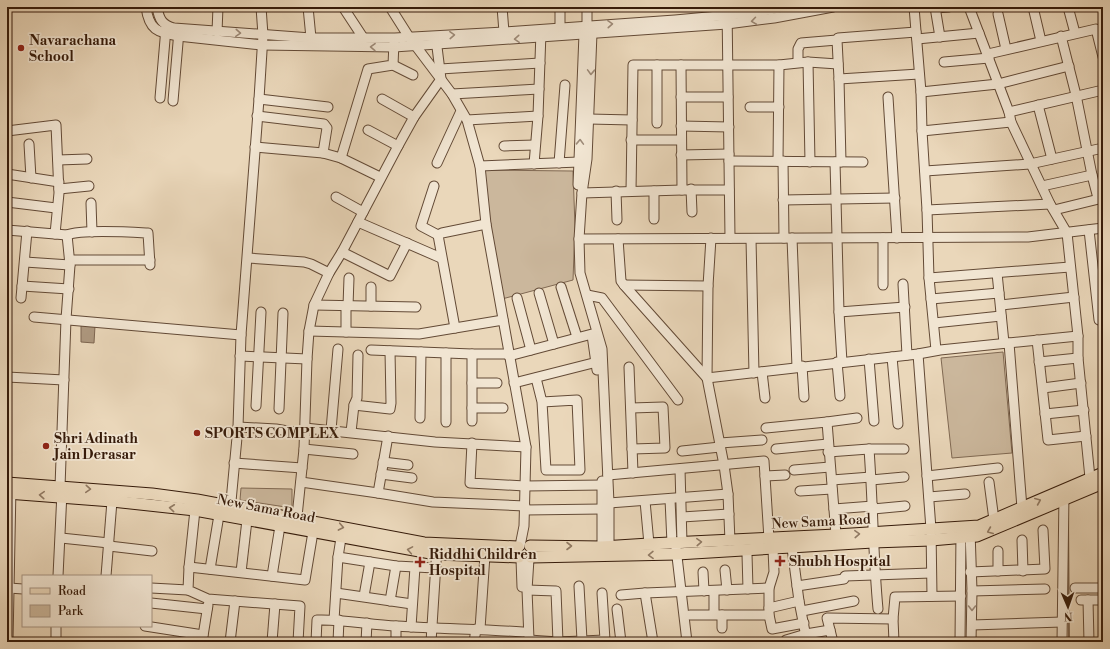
<svg xmlns="http://www.w3.org/2000/svg" width="1110" height="649" font-family="'Libre Bodoni',serif">
<style>
.green{fill:#cbb79c;stroke:#806953}
.water{fill:#ad977e;stroke:#7d6550}
.lines{fill:none;stroke-linecap:round;stroke-linejoin:round}
.stream{stroke:#7d6550;stroke-width:2}
.minor-casing{stroke:#634a36;stroke-width:11}
.major-casing{stroke:#361b0a;stroke-width:13}
.minor{stroke:#f1e5d2;stroke-width:9}
.major{stroke:#ead7ba;stroke-width:11}
.oneway{stroke:#9d8a78}
.oneway2{stroke:#907962}
.poi-dot{fill:#8f2418;stroke:#f1e5d2;stroke-width:1.5}
.labels{text-anchor:middle;stroke-width:3.5;stroke-linejoin:round;paint-order:stroke}
.poi-label{font-size:14px;font-weight:bold;fill:#361b0a;stroke:#f1e5d2;text-anchor:start}
.street-label{font-size:14px;fill:#361b0a;stroke:#f1e5d2}
</style>
<rect width="100%" height="100%" fill="#ead7ba"/>
<filter id="stains"><feTurbulence type="fractalNoise" baseFrequency=".005" numOctaves="4"/><feColorMatrix values="0 0 0 0 .2 0 0 0 0 .09 0 0 0 0 .02 0 0 0 .5 -.17"/></filter>
<radialGradient id="worn" r=".72"><stop offset=".6" stop-color="#630" stop-opacity="0"/><stop offset="1" stop-color="#630" stop-opacity=".3"/></radialGradient>
<g class="green">
<polygon points="483,170 573,171 575,227 573,280 502,299 491,235"/>
<polygon points="1003,352 1012,453 952,458 941,358"/>
<polygon points="241,488 292,489 292,508 240,500"/>
</g>
<polygon class="water" points="81,325 95,326 94,343 81,342"/>
<g class="lines">
<polyline class="stream" points="1068,517 1069,642"/>
<defs>
<g id="minor">
<path d="M146,7C149,30 157,32 178,36L262,45L394,47L727,24L774,18L833,7"/>
<path d="M157,7C159,19 162,25 174,28L311,38H395L504,32L675,20L751,13L787,7"/>
<polyline points="308,7 311,38"/>
<polyline points="343,7 364,39"/>
<polyline points="390,7 409,37 452,94 467,120 480,166 486,224 526,447 524,526 520,546"/>
<polyline points="502,7 504,32"/>
<polyline points="560,7 560,27"/>
<polyline points="727,7 730,238"/>
<polyline points="914,7 921,92 922,131 927,210 929,278 936,350"/>
<polyline points="935,7 940,37"/>
<polyline points="969,7 1009,112 1011,122 1050,204 1067,233 1078,336 1078,358 1090,478"/>
<polyline points="1033,7 1041,41"/>
<polyline points="1068,7 1075,33"/>
<polyline points="935,8 949,7"/>
<polyline points="998,14 1006,49"/>
<polyline points="217,32 218,7"/>
<polyline points="587,32 587,7"/>
<polyline points="592,33 587,159 582,193 579,239 580,273 602,349 609,503 609,552"/>
<polyline points="1061,36 1076,95 1092,175 1098,198"/>
<polyline points="917,39 979,33"/>
<polyline points="988,54 1096,29 1103,57"/>
<polyline points="798,62 798,49 801,43 837,40"/>
<polyline points="808,62 810,162"/>
<polyline points="944,62 989,58"/>
<polyline points="393,65 413,75"/>
<polyline points="657,65 657,123"/>
<polyline points="681,65 682,190"/>
<polyline points="440,69 540,63"/>
<polyline points="839,79 919,74"/>
<polyline points="921,92 998,84 1069,66"/>
<polyline points="452,94 539,89"/>
<polyline points="681,97 728,97"/>
<polyline points="888,97 897,238"/>
<polyline points="160,98 166,28"/>
<polyline points="259,99 328,107"/>
<polyline points="382,99 414,117"/>
<polyline points="173,101 179,31"/>
<polyline points="1038,105 1052,159"/>
<polyline points="750,107 779,107"/>
<polyline points="1009,112 1103,90"/>
<polyline points="257,116 324,124 327,128 323,153"/>
<polyline points="589,119 632,120"/>
<polyline points="467,120 538,116"/>
<polyline points="681,126 729,127"/>
<polyline points="368,130 398,146"/>
<polyline points="7,131 56,125 59,193 55,234"/>
<polyline points="922,131 1011,122"/>
<polyline points="631,140 681,140"/>
<polyline points="29,144 31,178"/>
<polyline points="504,146 535,145"/>
<polyline points="255,147 323,153 341,158 380,177"/>
<polyline points="681,155 729,154"/>
<polyline points="341,158 368,69 393,65 394,42"/>
<polyline points="58,160 87,159"/>
<polyline points="729,161 863,162"/>
<polyline points="778,161 779,65"/>
<polyline points="783,161 784,238"/>
<polyline points="835,162 839,312 842,362"/>
<polyline points="841,162 839,79 837,40 838,38 916,32"/>
<polyline points="437,163 461,111"/>
<polyline points="559,163 565,85"/>
<polyline points="534,164 538,116 541,32"/>
<polyline points="480,166 579,162"/>
<polyline points="925,171 1030,164 1103,148"/>
<polyline points="7,174 59,182"/>
<polyline points="578,185 584,34"/>
<polyline points="434,186 421,226 438,235"/>
<polyline points="1042,186 1092,175"/>
<polyline points="59,189 89,186"/>
<polyline points="691,189 692,212"/>
<polyline points="616,191 617,220"/>
<polyline points="631,191 633,65 779,65 808,62 838,64"/>
<polyline points="654,191 654,219"/>
<polyline points="582,193 682,190 729,190"/>
<polyline points="336,197 363,212"/>
<polyline points="783,200 895,198"/>
<polyline points="7,202 56,208"/>
<polyline points="91,203 92,232"/>
<polyline points="927,210 1050,204"/>
<polyline points="1054,210 1103,198"/>
<polyline points="358,222 441,258"/>
<path d="M7,230L67,235C81,229 130,232 148,233L150,265"/>
<polyline points="1089,230 1099,320"/>
<polyline points="711,238 708,286 707,378 724,465 728,494 730,541"/>
<polyline points="792,238 797,367"/>
<polyline points="883,238 883,285"/>
<polyline points="579,239 1028,237 1103,228"/>
<polyline points="618,239 621,281 624,285 707,378 918,354 940,350 1078,336"/>
<polyline points="751,239 754,373"/>
<polyline points="342,252 390,276 407,243"/>
<polyline points="248,258 304,262 311,264 329,273"/>
<polyline points="70,260 150,260"/>
<polyline points="25,262 70,265"/>
<polyline points="997,273 1004,343"/>
<polyline points="929,278 1070,267"/>
<polyline points="903,284 907,355"/>
<polyline points="624,285 708,286"/>
<polyline points="22,286 69,289"/>
<polyline points="561,287 577,337"/>
<polyline points="539,293 554,344"/>
<polyline points="587,295 602,298 678,400"/>
<polyline points="21,298 27,231"/>
<polyline points="517,298 531,350"/>
<polyline points="931,299 999,293"/>
<polyline points="314,305 416,307"/>
<polyline points="1001,305 1074,297"/>
<polyline points="348,306 349,278"/>
<polyline points="371,306 371,287"/>
<polyline points="839,312 905,307"/>
<polyline points="34,317 241,335"/>
<polyline points="934,323 1001,316"/>
<polyline points="455,328 438,235 442,233 486,224"/>
<polyline points="309,331 419,334 503,320"/>
<polyline points="346,332 346,306"/>
<polyline points="592,335 597,370"/>
<polyline points="1037,340 1048,440 1086,436"/>
<polyline points="1009,343 1022,508"/>
<polyline points="371,350 472,354 509,354"/>
<polyline points="446,353 446,422"/>
<polyline points="472,354 472,421"/>
<polyline points="918,354 931,529 932,596"/>
<polyline points="240,356 307,359"/>
<polyline points="509,356 592,334"/>
<polyline points="892,357 898,424"/>
<polyline points="869,359 874,421"/>
<polyline points="837,362 840,396"/>
<polyline points="1039,362 1078,358"/>
<polyline points="802,366 804,397"/>
<polyline points="629,367 633,473"/>
<polyline points="762,372 765,398"/>
<polyline points="7,377 64,380"/>
<polyline points="536,378 542,402 546,470 580,470 577,400 542,402"/>
<polyline points="472,383 497,383"/>
<polyline points="514,383 597,362"/>
<polyline points="1043,388 1081,383"/>
<polyline points="354,405 390,409 391,403 390,351"/>
<polyline points="256,406 261,312"/>
<polyline points="472,408 503,408"/>
<polyline points="631,408 663,407 665,448 632,449"/>
<polyline points="279,409 283,313"/>
<polyline points="1045,414 1084,410"/>
<polyline points="420,418 421,352"/>
<polyline points="238,427 276,429 305,434"/>
<polyline points="305,428 435,442 526,447"/>
<polyline points="766,428 827,422"/>
<polyline points="331,430 338,349"/>
<polyline points="351,432 354,405 357,398 358,355"/>
<polyline points="388,436 378,493 433,502 525,506"/>
<polyline points="472,443 470,483 525,486 603,485"/>
<polyline points="720,443 762,440"/>
<polyline points="304,449 353,454"/>
<polyline points="776,449 828,444"/>
<path d="M869,449C873,503 873,556 878,609"/>
<polyline points="682,451 720,447"/>
<polyline points="828,452 869,449 904,449"/>
<polyline points="383,462 408,465"/>
<polyline points="234,463 302,468"/>
<polyline points="680,469 682,543"/>
<polyline points="794,470 830,467"/>
<polyline points="381,474 412,478"/>
<polyline points="608,475 764,461 769,539"/>
<polyline points="765,476 785,475"/>
<polyline points="927,476 998,468"/>
<polyline points="832,480 871,477"/>
<polyline points="871,480 904,477"/>
<polyline points="301,482 378,493"/>
<polyline points="989,482 994,520"/>
<polyline points="60,487 66,319 70,265 67,235"/>
<polyline points="800,491 832,489"/>
<polyline points="929,497 965,494"/>
<polyline points="670,499 672,543"/>
<polyline points="645,501 649,544"/>
<polyline points="609,503 728,494"/>
<polyline points="834,509 873,506"/>
<polyline points="873,509 905,506"/>
<polyline points="195,510 189,567 188,590 208,599 300,606 298,642"/>
<polyline points="525,510 602,509"/>
<polyline points="230,512 238,427 241,335 259,99 263,35 261,7"/>
<polyline points="682,517 729,514"/>
<polyline points="296,526 304,449 307,359 309,331 314,305 329,273 342,252 398,146 414,117 441,79 436,39"/>
<polyline points="970,530 972,591 971,642"/>
<polyline points="836,535 827,422 857,418"/>
<polyline points="61,538 109,543"/>
<polyline points="1022,540 1023,571"/>
<polyline points="109,546 152,551"/>
<polyline points="676,548 687,642"/>
<polyline points="792,548 799,601 807,642"/>
<polyline points="773,549 774,572 769,588 769,615 772,629 804,623"/>
<polyline points="998,551 998,571"/>
<polyline points="602,554 602,481"/>
<polyline points="747,554 748,589"/>
<polyline points="338,557 396,566 435,568"/>
<polyline points="521,559 522,587"/>
<polyline points="529,559 527,590 529,639"/>
<polyline points="189,567 305,580 313,532"/>
<polyline points="210,569 219,515"/>
<polyline points="725,570 727,590"/>
<polyline points="241,572 247,520"/>
<polyline points="703,572 704,591"/>
<polyline points="970,572 1045,569 1043,530"/>
<polyline points="58,576 62,492"/>
<polyline points="106,576 112,501"/>
<polyline points="272,576 280,526"/>
<polyline points="845,576 931,573"/>
<polyline points="579,586 582,640"/>
<polyline points="797,586 844,579"/>
<polyline points="9,588 23,589"/>
<polyline points="151,588 188,590"/>
<polyline points="1075,588 1103,588"/>
<polyline points="527,590 556,591 558,642"/>
<polyline points="714,591 714,614"/>
<polyline points="972,591 1045,589"/>
<polyline points="336,593 412,604"/>
<polyline points="645,593 653,642"/>
<polyline points="621,595 645,593 769,588"/>
<polyline points="364,596 370,562"/>
<polyline points="1081,600 1103,600"/>
<polyline points="1088,600 1089,642"/>
<polyline points="390,601 396,566"/>
<polyline points="151,603 207,609"/>
<polyline points="769,608 799,601"/>
<polyline points="617,609 621,642"/>
<polyline points="802,611 854,601"/>
<polyline points="690,615 769,615"/>
<polyline points="722,615 722,628"/>
<polyline points="334,620 338,557 341,538"/>
<polyline points="972,625 1062,622"/>
<polyline points="145,626 203,635"/>
<polyline points="411,627 415,567"/>
<polyline points="480,629 485,555"/>
<polyline points="529,640 558,642 605,640 602,593"/>
<polyline points="8,642 11,487"/>
<polyline points="56,642 56,626"/>
<polyline points="202,642 208,605"/>
<polyline points="230,642 235,601"/>
<polyline points="272,642 275,604"/>
<path d="M316,642L317,620C344,619 370,625 397,626C439,629 481,629 523,632"/>
<polyline points="338,642 339,620"/>
<polyline points="366,642 367,623"/>
<polyline points="396,642 396,626"/>
<polyline points="431,642 437,547"/>
<polyline points="474,642 476,629"/>
<polyline points="786,642 786,640 806,634 830,630"/>
<polyline points="833,642 827,618 893,619"/>
<polyline points="894,642 893,619 895,597 961,596"/>
<polyline points="960,642 961,531"/>
<polyline points="1062,642 1064,493"/>
</g>
<g id="major">
<polyline points="7,483 152,494 197,500 424,543 518,547"/>
<polyline points="7,493 112,501 195,510 436,554 519,557"/>
<polyline points="530,546 602,547 649,544 836,535 979,526 1103,473"/>
<polyline points="531,557 677,554 873,542 931,540 977,536 1103,483"/>
</g>
</defs>
<use href="#minor" class="minor-casing"/>
<use href="#major" class="major-casing"/>
<use href="#minor" class="minor"/>
<use href="#major" class="major"/>
</g>
<defs><path id="oneway-chevron" d="M-2-3.5L2.5 0L-2 3.5" fill="none" stroke-width="1.6" stroke-linecap="round" stroke-linejoin="round"/></defs>
<g class="oneway">
<use href="#oneway-chevron" transform="translate(754 21) rotate(172)"/>
<use href="#oneway-chevron" transform="translate(610 24) rotate(-4)"/>
<use href="#oneway-chevron" transform="translate(238 33) rotate(4)"/>
<use href="#oneway-chevron" transform="translate(452 35) rotate(-3)"/>
<use href="#oneway-chevron" transform="translate(517 39) rotate(176)"/>
<use href="#oneway-chevron" transform="translate(373 47) rotate(-179)"/>
<use href="#oneway-chevron" transform="translate(591 72) rotate(92)"/>
<use href="#oneway-chevron" transform="translate(580 142) rotate(-88)"/>
<use href="#oneway-chevron" transform="translate(972 608) rotate(90)"/>
</g>
<g class="oneway2">
<use href="#oneway-chevron" transform="translate(88 489) rotate(4)"/>
<use href="#oneway-chevron" transform="translate(42 495) rotate(-176)"/>
<use href="#oneway-chevron" transform="translate(1038 501) rotate(-23)"/>
<use href="#oneway-chevron" transform="translate(172 508) rotate(-174)"/>
<use href="#oneway-chevron" transform="translate(341 527) rotate(11)"/>
<use href="#oneway-chevron" transform="translate(990 531) rotate(157)"/>
<use href="#oneway-chevron" transform="translate(857 534) rotate(-3)"/>
<use href="#oneway-chevron" transform="translate(699 542) rotate(-3)"/>
<use href="#oneway-chevron" transform="translate(569 546)"/>
<use href="#oneway-chevron" transform="translate(410 550) rotate(-170)"/>
<use href="#oneway-chevron" transform="translate(651 555) rotate(179)"/>
</g>
<g class="poi-dot">
<circle cx="21" cy="48" r="4"/>
<circle cx="197" cy="433" r="4"/>
<circle cx="46" cy="446" r="4"/>
<path d="M778 555h4v4h4v4h-4v4h-4v-4h-4v-4h4z"/>
<path d="M418 556h4v4h4v4h-4v4h-4v-4h-4v-4h4z"/>
</g>
<g class="labels">
<g class="poi-label">
<text x="29" y="45">Navarachana<tspan x="29" dy="16">School</tspan></text>
<text x="205" y="438">SPORTS COMPLEX</text>
<text x="54" y="443">Shri Adinath<tspan x="54" dy="16">Jain Derasar</tspan></text>
<text x="429" y="559">Riddhi Children<tspan x="429" dy="16">Hospital</tspan></text>
<text x="789" y="566">Shubh Hospital</text>
</g>
<g class="street-label">
<text transform="translate(266 508) rotate(11)" y="5">New Sama Road</text>
<text transform="translate(821 521) rotate(-3)" y="5">New Sama Road</text>
</g>
</g>
<rect width="1110" height="649" fill="none" stroke="#ead7ba" stroke-width="24"/>
<rect x="8" y="8" width="1094" height="633" fill="none" stroke="#361b0a" stroke-width="2"/>
<rect x="12" y="12" width="1086" height="625" fill="none" stroke="#361b0a"/>
<rect x="22" y="575" width="130" height="52" fill="#f1e5d2" stroke="#a69482"/>
<rect x="30" y="588" width="20" height="6" fill="#ead7ba" stroke="#a69482"/>
<text x="58" y="595" font-size="12" fill="#361b0a">Road</text>
<rect x="30" y="605" width="20" height="12" fill="#cbb79c" stroke="#a69482"/>
<text x="58" y="615" font-size="12" fill="#361b0a">Park</text>
<g transform="translate(1068 607) rotate(178)" stroke="#f1e5d2" stroke-width="3" paint-order="stroke">
<path d="M0-3L7 15L0 10L-7 15Z" fill="#361b0a"/>
<text y="-6" font-size="11" font-weight="bold" text-anchor="middle" fill="#361b0a">N</text>
</g>
<rect width="100%" height="100%" filter="url(#stains)"/>
<rect width="100%" height="100%" fill="url(#worn)"/>
</svg>
